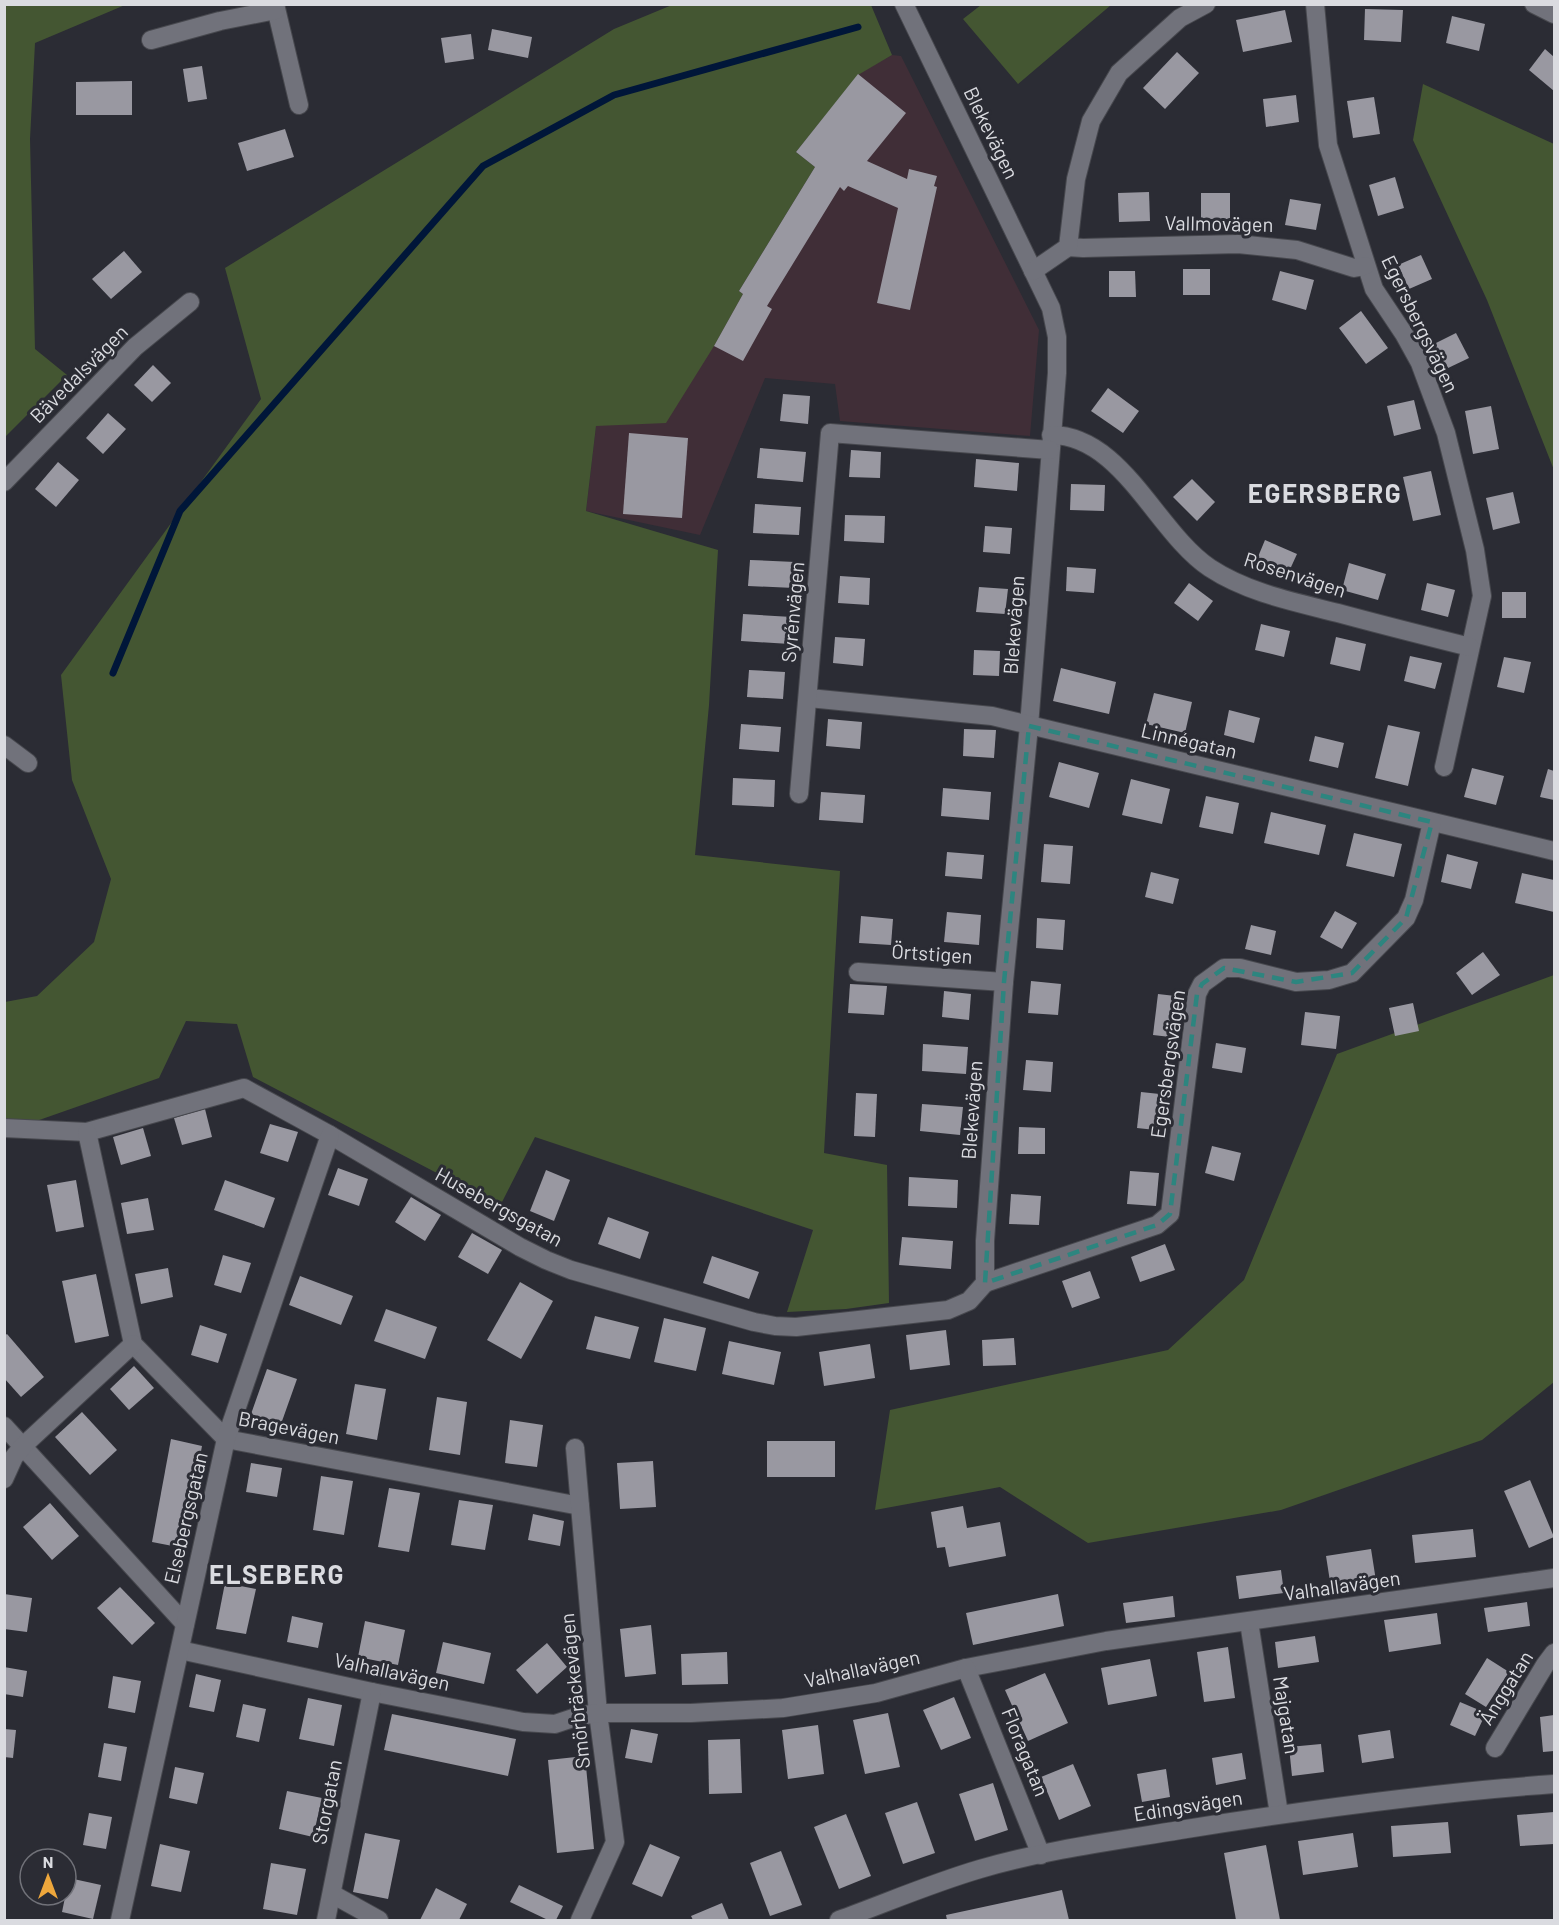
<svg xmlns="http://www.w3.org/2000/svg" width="1559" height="1925" font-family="Barlow,sans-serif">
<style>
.education{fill:#402e37}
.green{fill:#445632}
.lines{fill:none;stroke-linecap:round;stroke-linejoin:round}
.stream{stroke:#001639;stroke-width:7}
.building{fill:#9998a1}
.minor-casing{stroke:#47484e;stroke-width:20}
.tertiary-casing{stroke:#47484e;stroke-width:20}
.minor{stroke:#71727b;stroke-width:18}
.tertiary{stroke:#71727b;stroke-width:18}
.marked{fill:none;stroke:#2d857f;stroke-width:4.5;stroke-dasharray:12 8;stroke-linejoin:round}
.labels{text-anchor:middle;stroke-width:6;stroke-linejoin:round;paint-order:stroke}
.street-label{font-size:20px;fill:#dadbe0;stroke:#2b2c34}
.district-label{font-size:26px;font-weight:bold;letter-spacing:1.5px;fill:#dadbe0;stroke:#2b2c34}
</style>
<rect width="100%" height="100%" fill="#2b2c34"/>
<polygon class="education" points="892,55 901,56 1039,330 1030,436 840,421 835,384 765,378 700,535 586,511 596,426 742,294 739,291 815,167 796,152 858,74"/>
<g class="green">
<polygon points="5,4 125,5 35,43 30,139 35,349 67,375 5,437"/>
<polygon points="672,5 871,5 892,55 858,75 796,152 815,167 739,291 743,294 714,346 666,423 596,426 586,511 718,550 709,705 695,855 840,871 824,1153 887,1165 889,1303 846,1309 787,1312 813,1230 535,1137 500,1206 253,1077 237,1024 186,1021 159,1078 5,1132 5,1002 37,996 94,942 111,879 72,780 61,675 261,399 225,268 614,29"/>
<polygon points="981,5 981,4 1111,5 1018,84 963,19"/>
<polygon points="1423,84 1554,144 1554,470 1487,300 1413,140"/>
<polygon points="1554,975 1554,1382 1482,1440 1281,1510 1088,1543 1000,1487 875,1510 890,1410 1168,1350 1244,1280 1337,1054"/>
</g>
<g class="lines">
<polyline class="stream" points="113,673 180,511 483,166 614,95 858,27"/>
</g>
<g class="building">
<polygon points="1365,9 1403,10 1401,42 1364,40"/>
<polygon points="1285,10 1292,42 1243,52 1236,20"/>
<polygon points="1452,16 1485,24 1479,51 1446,43"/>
<polygon points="492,29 532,37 528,58 488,50"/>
<polygon points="471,34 474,59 445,63 441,38"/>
<polygon points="1545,49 1554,57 1554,91 1529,70"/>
<polygon points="1177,52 1199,73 1165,109 1143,88"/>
<polygon points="202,66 207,99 188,102 183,69"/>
<polygon points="858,74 906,113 867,161 907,179 909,169 937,176 934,186 937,187 910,310 877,303 898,208 848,186 844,191 840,187 767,306 772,309 743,361 714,346 743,294 739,291 815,167 796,152"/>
<polygon points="132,81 132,115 76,115 76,82"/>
<polygon points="1296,95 1299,122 1266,127 1263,99"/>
<polygon points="1374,97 1380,134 1353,138 1347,101"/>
<polygon points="285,129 294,157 247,171 238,143"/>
<polygon points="1395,177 1404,208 1378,216 1369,185"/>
<polygon points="1149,192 1150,221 1119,222 1118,193"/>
<rect x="1201" y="193" width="29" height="26"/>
<polygon points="1290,199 1321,204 1316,230 1285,225"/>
<polygon points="124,251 142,272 111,299 92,279"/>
<polygon points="1421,255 1432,279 1409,289 1398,265"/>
<rect x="1183" y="269" width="27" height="26"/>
<polygon points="1109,271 1135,271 1136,297 1109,297"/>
<polygon points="1280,271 1314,280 1306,310 1272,300"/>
<polygon points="1361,311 1388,348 1366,364 1339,328"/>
<polygon points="1456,333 1469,358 1446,369 1434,344"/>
<polygon points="153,365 171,383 152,402 134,385"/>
<polygon points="1108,388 1139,411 1123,433 1091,411"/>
<polygon points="783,394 810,396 808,424 780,421"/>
<polygon points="1414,400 1421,429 1394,436 1387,406"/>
<polygon points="1491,406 1499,449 1473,454 1465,411"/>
<polygon points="108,413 126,429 103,454 86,438"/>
<polygon points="629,433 688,438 682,518 623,514"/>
<polygon points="760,448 806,452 803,482 757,478"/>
<polygon points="851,450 881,452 880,478 849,477"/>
<polygon points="976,459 1019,463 1017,491 974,487"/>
<polygon points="58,462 79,480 56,507 35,489"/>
<polygon points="1431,471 1441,515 1413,521 1403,477"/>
<polygon points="1192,479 1215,502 1197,521 1173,497"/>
<polygon points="1071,484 1105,485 1104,511 1070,510"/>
<polygon points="1513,492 1520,523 1493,530 1486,498"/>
<polygon points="755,504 801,507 799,535 753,533"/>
<polygon points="845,515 885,516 884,543 844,541"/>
<polygon points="985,526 1012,528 1010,554 983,552"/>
<polygon points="1265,540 1297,554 1286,578 1255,564"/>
<polygon points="750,560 795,562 794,588 748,586"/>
<polygon points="1349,563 1386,574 1378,600 1342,590"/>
<polygon points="1067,567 1096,569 1094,593 1066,591"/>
<polygon points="840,576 870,578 869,605 838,603"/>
<polygon points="1189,583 1213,601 1198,621 1174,603"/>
<polygon points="1427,583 1455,590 1448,617 1421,610"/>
<polygon points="979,587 1008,589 1005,614 976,612"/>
<rect x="1502" y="592" width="24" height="26"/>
<polygon points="743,614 792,617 790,644 741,641"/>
<polygon points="1261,624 1290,631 1284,657 1255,650"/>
<polygon points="835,637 865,639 863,666 833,663"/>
<polygon points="1336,637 1366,644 1360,671 1330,664"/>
<polygon points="974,650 1000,651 999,676 973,675"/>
<polygon points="1410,656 1442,663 1435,689 1404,681"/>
<polygon points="1504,657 1531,662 1524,693 1497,687"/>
<polygon points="1061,668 1116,682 1109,714 1053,701"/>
<polygon points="749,670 785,672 783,699 747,697"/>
<polygon points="1154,693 1192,702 1185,733 1146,724"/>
<polygon points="1229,710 1260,718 1254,743 1224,735"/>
<polygon points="828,719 862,722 860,749 826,746"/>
<polygon points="741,724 781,727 779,752 739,749"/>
<polygon points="1388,725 1420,732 1408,786 1375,778"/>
<polygon points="964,729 996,730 994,758 963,756"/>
<polygon points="1315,736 1344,743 1338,768 1309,761"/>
<polygon points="1059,762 1099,773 1089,808 1049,797"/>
<polygon points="1472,768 1504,776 1496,805 1464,797"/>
<polygon points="1548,769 1554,771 1554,800 1540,797"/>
<polygon points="733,778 775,780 774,807 732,805"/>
<polygon points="1131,779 1170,789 1162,824 1122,815"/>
<polygon points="943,788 991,792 989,820 941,816"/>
<polygon points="821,792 865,795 863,823 819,820"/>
<polygon points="1206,796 1239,803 1233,834 1199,827"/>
<polygon points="1271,812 1326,825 1319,855 1264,843"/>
<polygon points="1354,833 1402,844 1394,877 1346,866"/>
<polygon points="1044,844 1073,846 1070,884 1041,882"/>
<polygon points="947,852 984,855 982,879 945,876"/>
<polygon points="1447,854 1478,862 1471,889 1441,882"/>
<polygon points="1151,872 1179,879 1173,904 1145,897"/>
<polygon points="1522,873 1554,880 1554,912 1515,903"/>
<polygon points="1335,911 1357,923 1342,949 1320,937"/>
<polygon points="947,912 981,915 979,945 944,942"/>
<polygon points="861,916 893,919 891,945 859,943"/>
<polygon points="1037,918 1065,920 1063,950 1036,948"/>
<polygon points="1251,925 1276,931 1271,955 1245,949"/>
<polygon points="1483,952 1500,975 1472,995 1456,973"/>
<polygon points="1031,981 1061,984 1058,1015 1028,1013"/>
<polygon points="850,984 887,986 884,1015 848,1013"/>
<polygon points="944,991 971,994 969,1020 942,1017"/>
<polygon points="1158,994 1184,997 1179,1038 1153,1035"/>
<polygon points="1413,1003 1419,1031 1395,1036 1389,1008"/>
<polygon points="1305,1012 1340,1016 1336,1049 1301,1045"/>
<polygon points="1216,1043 1246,1048 1242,1073 1212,1068"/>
<polygon points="923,1044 968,1047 966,1074 922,1071"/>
<polygon points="1026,1060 1053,1062 1051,1092 1023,1090"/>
<polygon points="1141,1092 1169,1095 1165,1131 1137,1128"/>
<polygon points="856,1093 877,1094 875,1137 854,1136"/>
<polygon points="922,1104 963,1107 960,1135 920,1131"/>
<polygon points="205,1109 212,1137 182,1145 174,1118"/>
<polygon points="270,1124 298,1132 288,1162 260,1153"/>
<polygon points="1019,1127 1045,1128 1045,1154 1018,1154"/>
<polygon points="143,1128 151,1156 121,1165 113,1137"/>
<polygon points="1212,1146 1241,1153 1234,1181 1205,1173"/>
<polygon points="338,1168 368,1179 359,1206 328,1195"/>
<polygon points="546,1170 570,1180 554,1221 530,1211"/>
<polygon points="1130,1171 1159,1173 1156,1206 1127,1204"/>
<polygon points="909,1177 958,1180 957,1208 908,1206"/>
<polygon points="76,1180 84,1227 56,1232 47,1185"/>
<polygon points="225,1180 275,1198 264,1228 214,1210"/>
<polygon points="1011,1194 1041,1196 1039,1225 1009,1224"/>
<polygon points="411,1197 441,1215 425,1241 395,1222"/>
<polygon points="148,1198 154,1230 127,1234 121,1203"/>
<polygon points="608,1217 649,1232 640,1259 598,1244"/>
<polygon points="472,1233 502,1250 488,1274 458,1257"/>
<polygon points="902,1237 953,1241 951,1269 899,1265"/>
<polygon points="1165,1244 1175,1270 1140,1282 1131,1257"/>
<polygon points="223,1255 251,1263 241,1293 214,1285"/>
<polygon points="712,1256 759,1272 749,1299 703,1283"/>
<polygon points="168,1268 173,1297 141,1304 135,1274"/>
<polygon points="1090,1271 1100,1298 1072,1308 1062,1281"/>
<polygon points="96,1274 109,1336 75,1343 62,1281"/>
<polygon points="300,1276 353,1296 341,1325 289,1305"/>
<polygon points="520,1282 553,1301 521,1359 487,1340"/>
<polygon points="386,1309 437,1327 425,1359 374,1341"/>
<polygon points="595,1316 639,1327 630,1359 586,1349"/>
<polygon points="664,1318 706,1328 696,1371 654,1362"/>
<polygon points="200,1325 227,1334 218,1363 191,1355"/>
<polygon points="946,1330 950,1365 910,1370 906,1335"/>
<polygon points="7,1334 44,1377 21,1397 4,1378 4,1336"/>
<polygon points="1014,1338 1016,1365 983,1366 982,1340"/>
<polygon points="729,1341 781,1352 774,1385 722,1374"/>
<polygon points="870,1344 875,1378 824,1386 819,1352"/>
<polygon points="134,1366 154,1388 129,1410 110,1389"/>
<polygon points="267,1369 297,1379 281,1424 251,1414"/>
<polygon points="355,1384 386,1389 377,1440 346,1434"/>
<polygon points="437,1397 467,1402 460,1455 429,1450"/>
<polygon points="82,1412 117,1450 90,1475 55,1437"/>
<polygon points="510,1420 543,1425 537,1467 505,1463"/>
<polygon points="171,1439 202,1446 183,1548 152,1542"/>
<rect x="767" y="1441" width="68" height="36"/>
<polygon points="653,1461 656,1507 620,1509 617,1463"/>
<polygon points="251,1463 282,1468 277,1497 246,1492"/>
<polygon points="321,1476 353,1481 344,1535 313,1530"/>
<polygon points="1530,1480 1554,1537 1529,1548 1504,1491"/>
<polygon points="389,1488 420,1493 409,1552 378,1547"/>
<polygon points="459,1500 493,1505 485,1550 451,1545"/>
<polygon points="50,1503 79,1536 52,1560 23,1527"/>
<polygon points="963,1506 967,1528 1000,1522 1006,1556 949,1567 945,1547 937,1548 931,1512"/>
<polygon points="533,1514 564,1521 560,1546 528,1540"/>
<polygon points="1473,1529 1476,1557 1415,1563 1412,1535"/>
<polygon points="1371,1549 1376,1581 1331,1588 1326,1556"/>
<polygon points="1281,1570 1284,1593 1239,1599 1236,1576"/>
<polygon points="225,1583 256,1589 246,1634 216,1629"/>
<polygon points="120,1587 155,1623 132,1645 97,1608"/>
<polygon points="4,1594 32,1598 27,1632 4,1629"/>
<polygon points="1058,1594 1064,1626 973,1645 966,1613"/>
<polygon points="1173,1596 1175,1617 1126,1623 1123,1603"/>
<polygon points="1527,1602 1530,1626 1488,1632 1484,1608"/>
<polygon points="1437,1613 1441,1644 1389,1652 1384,1620"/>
<polygon points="292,1616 323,1623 318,1648 287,1642"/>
<polygon points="365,1621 405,1630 398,1665 358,1657"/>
<polygon points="651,1625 656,1674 625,1677 620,1629"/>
<polygon points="1315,1636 1319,1662 1278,1668 1275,1642"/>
<polygon points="443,1642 491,1653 484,1684 436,1673"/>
<polygon points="547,1643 567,1667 537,1694 516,1670"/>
<polygon points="1228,1647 1235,1698 1204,1702 1197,1652"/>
<polygon points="727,1652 728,1684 682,1685 681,1654"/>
<polygon points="1487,1658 1509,1672 1486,1707 1465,1694"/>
<polygon points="1150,1659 1157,1696 1108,1705 1101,1668"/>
<polygon points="4,1667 27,1671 23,1697 4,1694"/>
<polygon points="1045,1673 1068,1723 1028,1741 1005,1690"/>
<polygon points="196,1674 221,1680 214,1712 189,1707"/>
<polygon points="113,1676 141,1681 135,1713 108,1708"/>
<polygon points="954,1697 971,1738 941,1750 923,1710"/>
<polygon points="308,1698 342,1705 334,1746 299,1739"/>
<polygon points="1460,1702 1486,1713 1475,1736 1450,1725"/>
<polygon points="243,1704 266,1709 259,1742 236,1737"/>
<polygon points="888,1713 900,1767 865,1774 853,1720"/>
<polygon points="392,1714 516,1739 508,1776 384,1750"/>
<polygon points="1554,1715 1554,1751 1543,1752 1540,1717"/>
<polygon points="818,1725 824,1774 788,1779 782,1730"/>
<polygon points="4,1729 16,1730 13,1758 4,1757"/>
<polygon points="631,1729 658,1734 652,1763 625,1758"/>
<polygon points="1390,1730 1394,1758 1362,1763 1358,1735"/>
<polygon points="740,1739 742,1793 709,1794 708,1740"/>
<polygon points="104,1743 127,1747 121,1781 98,1777"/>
<polygon points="1321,1744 1324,1772 1292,1776 1289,1747"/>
<polygon points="1242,1753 1246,1779 1216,1785 1212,1758"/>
<polygon points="585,1756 594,1849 557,1853 548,1760"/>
<polygon points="1073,1764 1091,1806 1059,1820 1041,1777"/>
<polygon points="175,1767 204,1773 197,1804 169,1798"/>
<polygon points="1166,1769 1170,1797 1142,1802 1137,1774"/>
<polygon points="993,1783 1008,1830 975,1841 959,1794"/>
<polygon points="287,1791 322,1798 313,1837 279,1829"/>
<polygon points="917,1802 935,1853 903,1864 885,1813"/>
<polygon points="1554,1812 1554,1844 1520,1846 1517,1815"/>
<polygon points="89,1813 112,1817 106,1849 83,1845"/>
<polygon points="846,1814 871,1876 839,1889 814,1827"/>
<polygon points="1448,1822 1451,1853 1393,1857 1391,1826"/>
<polygon points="365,1833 400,1840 388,1899 353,1892"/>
<polygon points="1353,1833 1358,1867 1303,1875 1298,1841"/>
<polygon points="160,1844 190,1851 181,1892 151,1886"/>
<polygon points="650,1844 680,1857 662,1897 632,1884"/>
<polygon points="1266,1845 1280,1920 1236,1920 1224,1853"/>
<polygon points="781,1851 802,1905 770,1916 750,1863"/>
<polygon points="271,1863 306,1869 297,1915 263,1909"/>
<polygon points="69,1878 101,1885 93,1919 62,1912"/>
<polygon points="519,1885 563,1906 556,1920 548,1920 510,1902"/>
<polygon points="436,1888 467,1904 459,1920 420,1920"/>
<polygon points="1062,1890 1069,1920 947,1920 946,1915"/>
<polygon points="722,1903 729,1920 693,1920 691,1916"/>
</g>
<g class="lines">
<defs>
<g id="minor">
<polyline points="275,4 299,105"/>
<polyline points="904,4 1051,308 1057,337 1057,373 1029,726 1004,982 985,1241 985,1283"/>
<polyline points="1315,4 1328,145 1374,289 1404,334 1420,363 1446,433 1475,550 1482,596 1444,767"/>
<polyline points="1534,4 1554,14"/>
<polyline points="151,40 220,21 276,10"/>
<polyline points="1068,247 1083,248 1238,244 1297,250 1354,268 1365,266"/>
<polyline points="1033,271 1068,247 1076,179 1091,121 1119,73 1180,18 1206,4"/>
<path d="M1051,435C1122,435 1156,532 1210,568C1248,593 1295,602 1338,613C1382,625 1426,636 1470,647"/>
<polyline points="4,482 135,347 190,302"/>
<polyline points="809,698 992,716 1554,851"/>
<polyline points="4,745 28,763"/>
<polyline points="799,794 830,433 1050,450"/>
<polyline points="858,972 1004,982"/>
<polyline points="4,1128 87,1132 244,1088 330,1135 520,1247 546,1260 571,1270 754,1322 775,1326 796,1327 948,1310 969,1301 985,1283"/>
<polyline points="87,1132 133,1344 226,1439 580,1506"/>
<polyline points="985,1283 1157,1225 1170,1214 1197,994 1202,984 1224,968 1240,968 1296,982 1329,980 1352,973 1406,918 1414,900 1432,822"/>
<polyline points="4,1426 185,1624"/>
<polyline points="575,1448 598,1713 615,1842 580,1920"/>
<polyline points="4,1479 14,1457 23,1446 133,1344"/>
<polyline points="1249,1622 1279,1814"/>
<polyline points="180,1650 372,1692 523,1722 555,1724 579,1716 598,1713 691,1713 783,1708 876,1693 966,1668 1106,1641 1554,1578"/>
<polyline points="966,1668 1041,1855"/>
<polyline points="1495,1748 1545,1665 1554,1653"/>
<polyline points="332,1894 379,1920"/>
<polyline points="120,1920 226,1439 330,1135"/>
<polyline points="326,1920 372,1692"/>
</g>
<path id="tertiary" d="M839,1920C886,1903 932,1883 980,1869C1045,1850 1114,1841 1180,1830C1305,1810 1429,1793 1554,1784"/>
</defs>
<use href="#minor" class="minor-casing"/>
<use href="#tertiary" class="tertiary-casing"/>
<use href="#minor" class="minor"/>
<use href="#tertiary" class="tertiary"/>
</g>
<path class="marked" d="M1029,726L1432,822L1406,918L1352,973L1296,982L1224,968L1202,984L1197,994L1170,1214L1157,1225L985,1283L1004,982Z"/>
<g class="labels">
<g class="street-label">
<text transform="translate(991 133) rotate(64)" y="7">Blekevägen</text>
<text transform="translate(1219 224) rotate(1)" y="7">Vallmovägen</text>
<text transform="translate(1420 324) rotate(64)" y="7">Egersbergsvägen</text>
<text transform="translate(79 374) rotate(-45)" y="7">Bävedalsvägen</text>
<text transform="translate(1295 575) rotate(18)" y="7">Rosenvägen</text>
<text transform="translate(793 612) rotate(-85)" y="7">Syrénvägen</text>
<text transform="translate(1014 625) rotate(-86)" y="7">Blekevägen</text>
<text transform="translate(1189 741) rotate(13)" y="7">Linnégatan</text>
<text transform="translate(932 954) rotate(4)" y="7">Örtstigen</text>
<text transform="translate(1168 1064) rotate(-82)" y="7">Egersbergsvägen</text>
<text transform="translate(972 1110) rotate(-86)" y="7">Blekevägen</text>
<text transform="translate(499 1207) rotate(29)" y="7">Husebergsgatan</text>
<text transform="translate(289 1428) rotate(11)" y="7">Bragevägen</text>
<text transform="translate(186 1518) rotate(-77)" y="7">Elsebergsgatan</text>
<text transform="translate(1342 1586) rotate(-8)" y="7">Valhallavägen</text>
<text transform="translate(862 1669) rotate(-12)" y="7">Valhallavägen</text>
<text transform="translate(392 1672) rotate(12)" y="7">Valhallavägen</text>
<text transform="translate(1506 1688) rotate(-58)" y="7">Änggatan</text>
<text transform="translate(575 1691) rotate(-96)" y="7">Smörbräckevägen</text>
<text transform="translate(1286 1715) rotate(81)" y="7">Majgatan</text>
<text transform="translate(1025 1752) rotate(68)" y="7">Floragatan</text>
<text transform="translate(327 1802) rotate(-79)" y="7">Storgatan</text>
<text transform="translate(1188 1806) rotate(-9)" y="7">Edingsvägen</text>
</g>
<g class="district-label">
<text x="1325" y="503">EGERSBERG</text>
<text x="277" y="1584">ELSEBERG</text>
</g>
</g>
<rect width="1559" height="1925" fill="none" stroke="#dadbe0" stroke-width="12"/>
<g transform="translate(48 1877)"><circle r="28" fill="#2b2c34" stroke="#717279" stroke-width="1.5"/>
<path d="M0-4.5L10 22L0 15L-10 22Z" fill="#eea73c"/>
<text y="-9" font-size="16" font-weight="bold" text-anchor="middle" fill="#dadbe0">N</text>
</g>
</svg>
